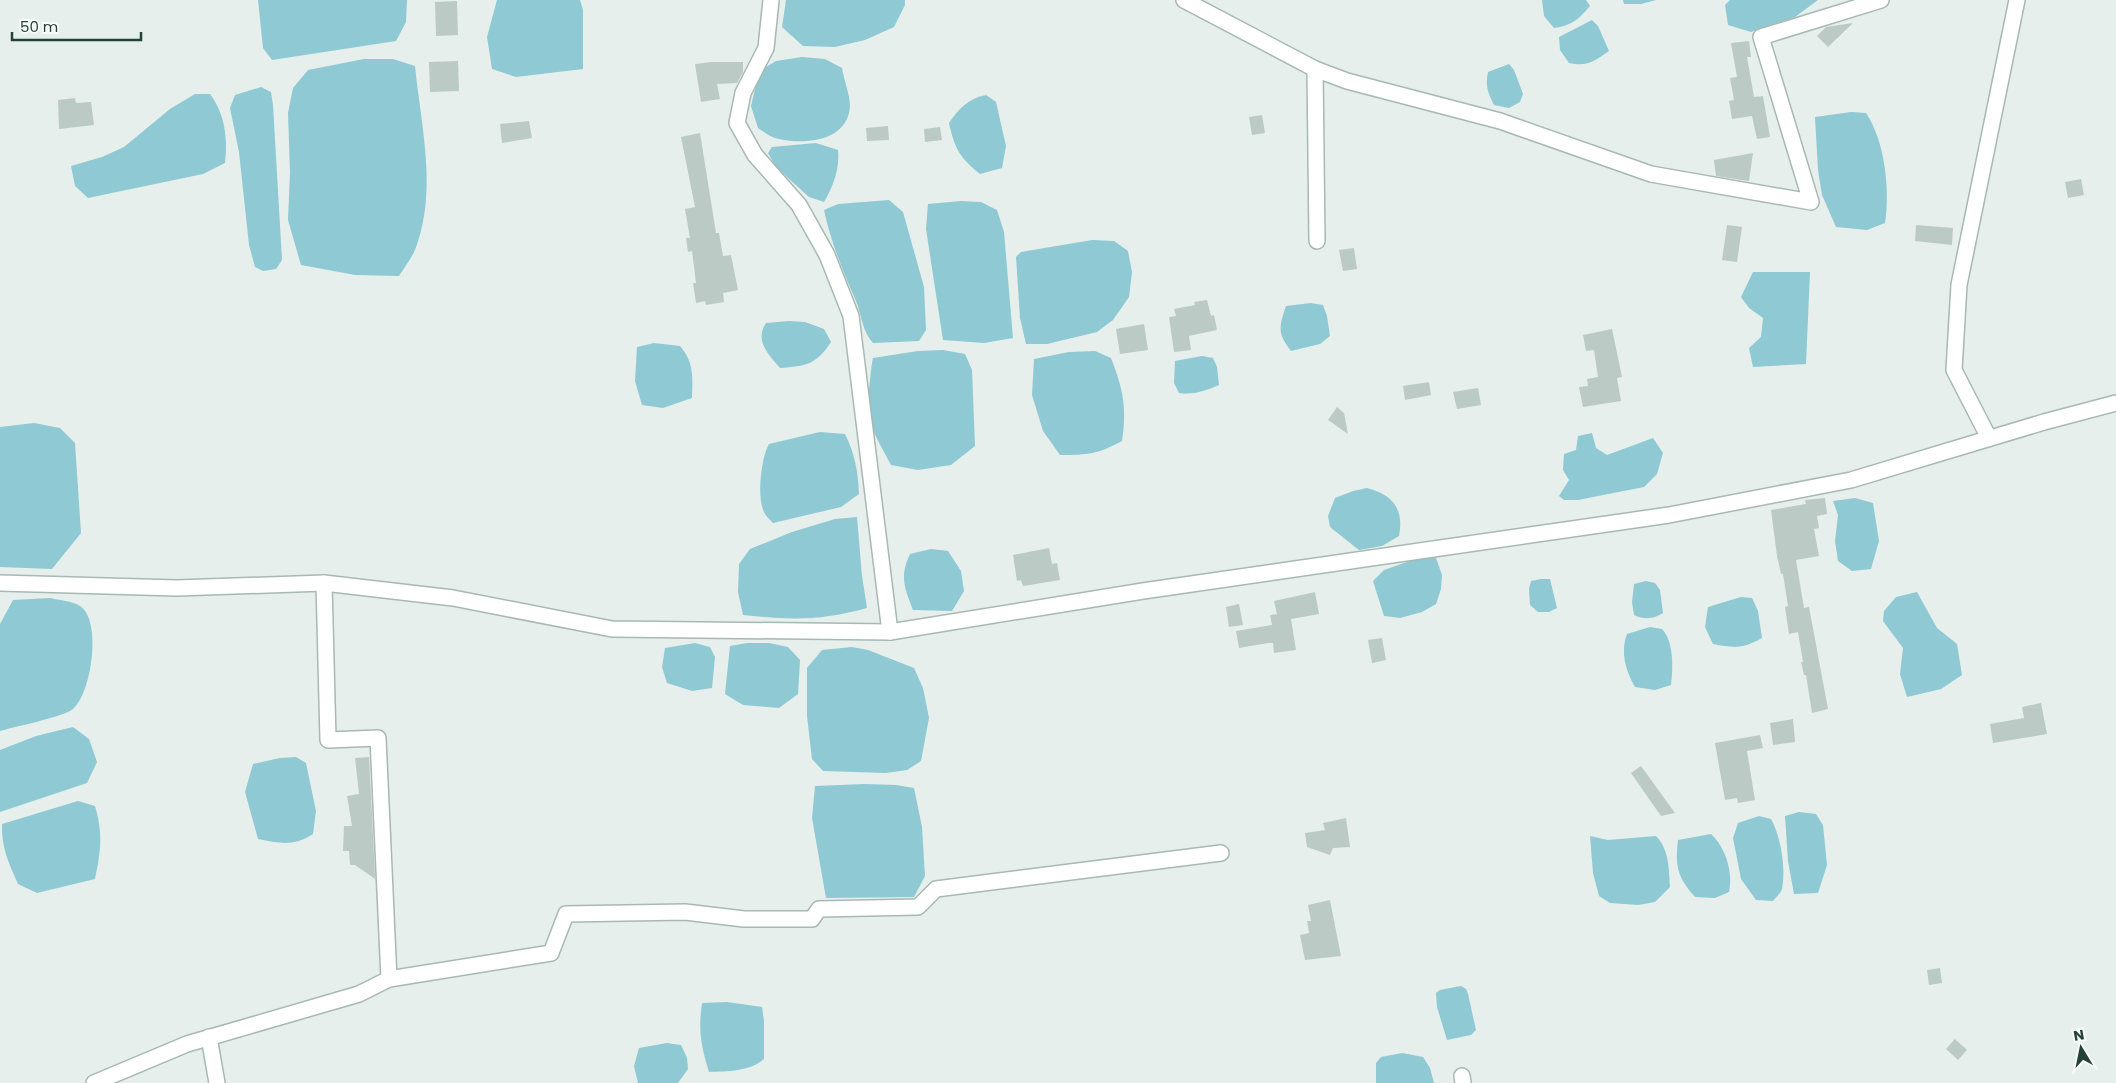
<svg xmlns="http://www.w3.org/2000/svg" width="2116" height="1083" font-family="Poppins,sans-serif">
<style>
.water{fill:#8ec9d4}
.building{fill:#bbcac4}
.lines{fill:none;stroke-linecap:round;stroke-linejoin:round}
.street-casing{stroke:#a8b8b2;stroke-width:18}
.street{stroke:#fff;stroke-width:15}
</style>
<rect width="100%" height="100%" fill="#e6efeb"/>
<g class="water">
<polygon points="258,0 407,0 406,22 396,41 272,60 263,48"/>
<polygon points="497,0 580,0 583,10 583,69 516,77 492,69 487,37"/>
<polygon points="786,0 905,0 905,5 894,27 865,40 835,47 803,46 782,27"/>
<path d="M1542,0H1586L1590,6C1579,19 1571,26 1554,28L1544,16Z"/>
<polygon points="1623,0 1656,0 1641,4 1624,4"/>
<polygon points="1730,0 1818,0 1795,17 1751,32 1728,25 1725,5"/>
<path d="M1592,20L1598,26L1609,51C1594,61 1588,67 1569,63L1560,50L1559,37Z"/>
<path d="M802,57L825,59L842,68C844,80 850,95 850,106C848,141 806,145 779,139C772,138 764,132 758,128L751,106L756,85L766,67L776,61Z"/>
<path d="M364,59H393L415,66C421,127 438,190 415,250C411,259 404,268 399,276L355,275L301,265L288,220L290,173L288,113L293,88L308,70Z"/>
<path d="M1509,64L1514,70L1523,94L1520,102L1509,108L1494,105C1488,93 1485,86 1488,72Z"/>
<polygon points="261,87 271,92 273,105 282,260 276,269 263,271 255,267 249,245 239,152 230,108 235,95"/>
<path d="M195,94H210C225,114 228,139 225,163L203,174L88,198L75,186L71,166L102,157L124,147L170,109Z"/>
<path d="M986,95L996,102L1006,146L1002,168L980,174C959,157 955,149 949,123C958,109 969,98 986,95Z"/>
<path d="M1851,112L1866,113C1885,141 1890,190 1885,223L1867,230L1836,227L1822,195L1818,170L1815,117Z"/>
<path d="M816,143L838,150C840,168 833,187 824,202L809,197L776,167L768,153L772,147Z"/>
<path d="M889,200L903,212L924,287L926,330L919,341L873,343C862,331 862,316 856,301C843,271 831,243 824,210L838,204Z"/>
<polygon points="961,201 981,202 997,210 1004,232 1013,338 984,343 943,340 926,229 928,204"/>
<polygon points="1092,240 1114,241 1128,251 1132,272 1129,297 1113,320 1097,332 1047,344 1026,344 1020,318 1016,257 1021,252"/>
<polygon points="1753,272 1810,272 1806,364 1753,367 1749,348 1761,337 1763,318 1749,308 1741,297"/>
<path d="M1311,303L1323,305L1327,316L1330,336L1320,344L1291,351C1277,333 1279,327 1286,306Z"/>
<path d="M789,321L805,322L824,329L831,342C816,365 806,366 780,368C769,355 754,341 766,323Z"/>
<path d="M654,343L680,346C694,362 693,378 692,398L663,408L642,405L635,381L637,347Z"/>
<path d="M943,350L965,354L972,370L975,446L951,465L918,470L891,465C885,453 870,428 868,416C867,410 871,364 873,358L918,351Z"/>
<path d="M1095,351L1111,358C1123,389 1127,408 1122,441C1098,454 1088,455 1060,455L1043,431L1032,395L1034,359L1069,352Z"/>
<path d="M1202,356L1213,358L1217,367L1219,385C1205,391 1194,395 1179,393L1174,383L1175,361Z"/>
<polygon points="34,423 60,428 75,443 81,533 52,569 0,567 0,427"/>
<path d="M820,432L845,434C855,454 858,472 859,494L841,507L773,523C770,520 767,517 765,514C756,499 761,458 769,444Z"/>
<polygon points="1592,433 1596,448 1607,455 1653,438 1663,453 1657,474 1644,487 1578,500 1564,500 1559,496 1569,480 1563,470 1564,454 1576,450 1578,436"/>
<path d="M1367,488C1394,495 1404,510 1399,536L1382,546L1359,550L1330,527L1328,516L1335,498L1353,491Z"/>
<polygon points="1855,498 1873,503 1879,541 1871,569 1852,571 1838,561 1835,541 1838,515 1833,501"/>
<path d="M857,517L862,576L867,608C820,621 791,620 743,615L738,592L739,564L750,549L792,532L835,519Z"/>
<path d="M931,549L948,551L961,571L964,591L952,611L913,610C905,588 899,577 910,554Z"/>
<polygon points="1424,556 1436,558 1442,575 1441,589 1436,604 1422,612 1400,618 1384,616 1373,581 1384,570"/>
<polygon points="1541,579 1550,579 1557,608 1549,612 1538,612 1530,605 1529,589 1531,581"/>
<path d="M1646,581L1655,583L1660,590L1663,613C1653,619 1645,620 1634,615L1632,602L1634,584Z"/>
<polygon points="1917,592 1937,628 1957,644 1962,675 1941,689 1907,697 1900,674 1903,648 1883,621 1884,611 1896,597"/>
<path d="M1741,597L1752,598L1758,611L1762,638C1743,649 1734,648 1713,644L1705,627L1708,607Z"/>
<path d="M50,598C58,600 73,601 80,606C102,620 92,693 73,709C66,716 14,727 0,731V624L13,600Z"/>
<path d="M1650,627L1662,629C1674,642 1673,668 1671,685L1655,690L1635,687C1626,671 1620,653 1627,634Z"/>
<polygon points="695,643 710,647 715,657 712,688 692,691 667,683 662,667 665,648"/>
<polygon points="747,643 769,643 788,647 800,660 798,694 779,708 743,705 725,694 730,646"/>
<polygon points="852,647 868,650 914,668 923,688 929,718 921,761 907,770 886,773 823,771 812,759 807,716 807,668 822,650"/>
<polygon points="73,727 89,739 97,762 87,783 0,812 0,750 36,736"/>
<path d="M296,757L306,763L316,811L313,834C293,847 280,843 258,839L245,792L253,764L280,758Z"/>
<polygon points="865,784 896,785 914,788 922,827 925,876 914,897 826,898 812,818 815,786"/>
<path d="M78,801L95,806C103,833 101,851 95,879L37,893L18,884C9,864 1,847 2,824Z"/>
<polygon points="1799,812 1816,814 1823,825 1827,865 1818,893 1794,894 1788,861 1785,816"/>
<path d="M1759,816L1771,819C1781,837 1786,868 1782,889C1781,893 1776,897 1773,901L1756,900L1741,879L1733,838L1738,823Z"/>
<path d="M1711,834C1726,848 1733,872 1729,892L1715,898L1695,897C1677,877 1675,866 1678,840Z"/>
<path d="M1590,836L1608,840L1656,836C1669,849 1669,869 1670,887L1655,902L1638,905L1610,903L1599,896L1593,873Z"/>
<polygon points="1461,986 1466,989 1468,994 1476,1030 1471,1035 1447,1040 1437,1007 1436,993 1440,990"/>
<path d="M727,1002L762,1007L764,1021V1059C749,1072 728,1071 709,1072C701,1046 698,1030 702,1003Z"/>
<polygon points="667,1043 681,1045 687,1058 688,1069 678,1083 638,1083 634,1066 639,1048"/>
<polygon points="1402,1053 1423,1057 1430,1068 1434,1083 1376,1083 1376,1063 1381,1057"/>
</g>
<g class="building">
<polygon points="457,1 458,35 436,36 435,2"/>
<polygon points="1853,23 1828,47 1817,36 1826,27"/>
<polygon points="1749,41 1751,57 1747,57 1754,97 1763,96 1770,137 1757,139 1752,116 1732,119 1729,101 1734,100 1730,78 1737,77 1731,43"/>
<polygon points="458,61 459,91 430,92 429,62"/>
<polygon points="711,62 743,62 743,72 737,83 717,84 720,99 701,102 695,64"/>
<polygon points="75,98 76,103 91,102 94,125 59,129 58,100"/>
<polygon points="1262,115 1265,133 1252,135 1249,117"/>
<polygon points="529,121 532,138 502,143 500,124"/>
<polygon points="888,126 889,140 867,141 866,128"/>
<polygon points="940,127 942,140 925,142 924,129"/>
<polygon points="700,133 716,233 719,233 723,256 731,255 738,290 723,293 724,302 706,305 705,301 696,303 693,283 696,283 692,251 688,252 686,238 690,238 685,209 695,207 681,137"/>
<polygon points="1753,153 1749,181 1716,176 1714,160"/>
<polygon points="2081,179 2084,195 2068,198 2065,182"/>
<polygon points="1727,225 1742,227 1737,262 1722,260"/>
<polygon points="1916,225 1953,228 1952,245 1915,241"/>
<polygon points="1354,248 1357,269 1343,271 1339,250"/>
<polygon points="1207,300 1211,316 1214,315 1217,330 1189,336 1191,350 1174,352 1169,317 1176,316 1174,309 1195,305 1194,302"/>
<polygon points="1144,324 1148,350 1120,354 1116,329"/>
<polygon points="1612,329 1622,377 1617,378 1621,401 1583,407 1579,387 1588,386 1587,379 1598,377 1594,350 1586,351 1583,335"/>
<polygon points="1429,382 1431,395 1405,400 1403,386"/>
<polygon points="1478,388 1481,405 1457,409 1453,392"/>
<polygon points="1337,407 1344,413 1348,434 1328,420"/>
<polygon points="1825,498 1827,514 1817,516 1819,528 1814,529 1819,556 1796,560 1804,608 1809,607 1828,709 1812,713 1806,675 1804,675 1801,662 1803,662 1798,632 1789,634 1785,607 1788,606 1783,574 1781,574 1777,556 1771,510 1806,504 1805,500"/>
<polygon points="1049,548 1052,564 1057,563 1060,580 1023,586 1021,580 1017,581 1013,555"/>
<polygon points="1315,592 1319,614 1291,619 1296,650 1274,653 1273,643 1268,643 1239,648 1236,631 1272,625 1270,615 1277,614 1274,601"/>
<polygon points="1239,604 1243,625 1229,627 1226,607"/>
<polygon points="1382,638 1386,660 1372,663 1368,640"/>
<polygon points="2041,703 2047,734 1993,743 1990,724 2024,718 2022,707"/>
<polygon points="1793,719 1795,742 1773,745 1770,723"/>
<polygon points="1760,735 1763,748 1747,751 1755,800 1738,803 1737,798 1725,800 1715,743"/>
<polygon points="369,757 375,875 375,879 355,865 350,865 349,851 343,851 344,826 352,826 347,796 359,794 355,758"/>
<polygon points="1641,766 1675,813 1661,816 1631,773"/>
<polygon points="1346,818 1350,847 1333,848 1330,855 1307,847 1305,833 1325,830 1323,823"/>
<polygon points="1330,900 1341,956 1305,960 1300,935 1309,933 1307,921 1311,921 1308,905"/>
<polygon points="1940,968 1942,983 1929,985 1927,970"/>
<polygon points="1955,1039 1967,1050 1958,1060 1946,1049"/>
</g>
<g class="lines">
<defs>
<g id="street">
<polyline points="771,0 766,48 743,93 737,123 755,155 799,205 827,255 851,316 890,632"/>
<polyline points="1184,0 1315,69"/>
<polyline points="1317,241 1315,69 1347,81 1500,121 1651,174 1811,202 1761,37 1881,0"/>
<polyline points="1989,438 1954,370 1959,285 2017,0"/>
<polyline points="0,583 177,588 324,583 453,598 612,629 890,632 1143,591 1669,515 1851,480 2044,422 2116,403"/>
<polyline points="389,979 551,953 566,914 685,912 744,919 812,919 819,909 918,907 936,889 1221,853"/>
<polyline points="209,1037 217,1083"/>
<polyline points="1462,1076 1463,1083"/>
<polyline points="94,1083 187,1044 359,994 389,979 378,738 328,740 324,583"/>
</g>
</defs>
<use href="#street" class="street-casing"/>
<use href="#street" class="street"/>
</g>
<g transform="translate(2081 1048) rotate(350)" stroke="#f7fbf9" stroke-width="4" paint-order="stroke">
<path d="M0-4L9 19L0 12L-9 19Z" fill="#24423a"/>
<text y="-8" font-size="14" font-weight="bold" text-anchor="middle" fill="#24423a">N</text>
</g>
<path d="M12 32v8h129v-8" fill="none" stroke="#24423a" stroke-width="2.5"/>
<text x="20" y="32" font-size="15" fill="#24423a" stroke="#f7fbf9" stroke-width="4" paint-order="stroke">50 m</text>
</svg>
